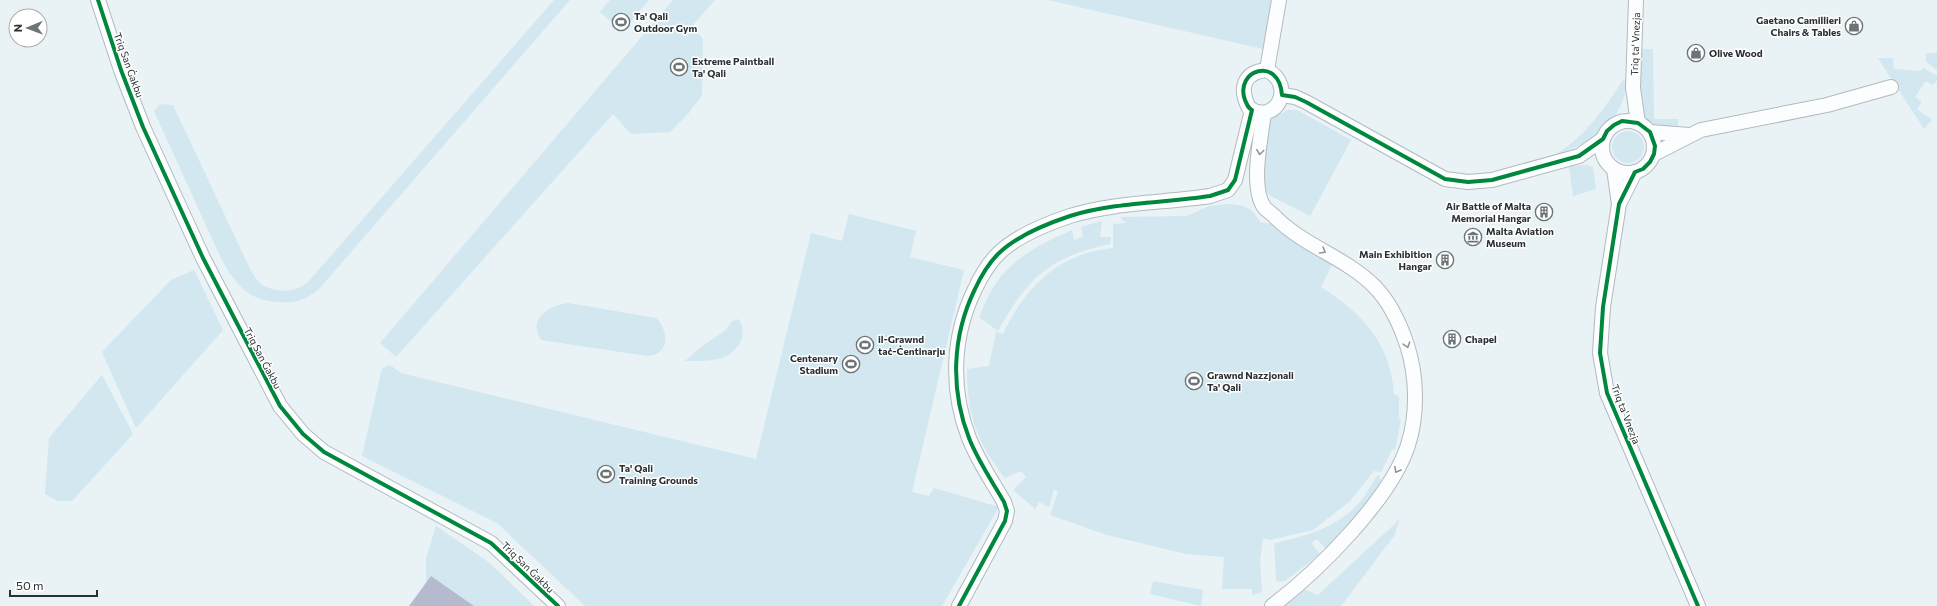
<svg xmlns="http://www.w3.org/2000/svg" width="1937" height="606" font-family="Commissioner,sans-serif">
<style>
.green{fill:#d2e7f0}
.water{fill:#b6bacf}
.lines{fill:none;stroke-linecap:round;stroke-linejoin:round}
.minor-casing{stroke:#b3babc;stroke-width:16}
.minor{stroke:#fcfdfe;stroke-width:14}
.cycleway-casing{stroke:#fff;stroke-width:6}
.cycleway{stroke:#00873e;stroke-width:4}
.oneway{stroke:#939698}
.labels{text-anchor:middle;stroke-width:3;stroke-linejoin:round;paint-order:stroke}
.poi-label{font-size:10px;font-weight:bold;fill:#2a3033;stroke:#fff;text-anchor:start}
.street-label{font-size:10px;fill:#2a3033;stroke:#fff}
</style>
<rect width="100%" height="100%" fill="#e9f2f5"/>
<g class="green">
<path d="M554,0H570L318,290C304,300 295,304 277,302C245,300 233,281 219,254L154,111L160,104L173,105L251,271C254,275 257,281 261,284C274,293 296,293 308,282Z"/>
<polygon points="610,0 649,0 622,31 600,12"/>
<polygon points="673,0 715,0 692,26 703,39 702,95 688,114 670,132 631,134 613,114 396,357 380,343"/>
<polygon points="1048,0 1273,0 1263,49"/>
<path d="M1640,49H1653L1654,119H1678V127C1672,127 1662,129 1656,127C1635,121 1641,67 1640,49Z"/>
<polygon points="1926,53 1937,53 1937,70 1926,62"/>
<polygon points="1878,58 1893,58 1894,69 1920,71 1924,68 1937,76 1937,80 1933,85 1926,81 1915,97 1922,102 1917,109 1932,120 1924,129"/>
<path d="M1628,79C1620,125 1599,140 1557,154C1586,135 1604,109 1623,80Z"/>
<polygon points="1288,110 1297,110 1351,140 1310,216 1269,195 1260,182 1266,132 1272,118"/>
<circle cx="1628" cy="147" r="16"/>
<polygon points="1587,165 1593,167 1596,189 1573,196 1569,166"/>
<path d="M1229,204C1246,206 1251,206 1260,222L1271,224L1278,231L1333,263L1321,287C1362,313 1391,344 1394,394L1399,397V418L1401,420L1395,449L1392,450L1381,472L1374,471L1350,501L1313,530L1270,540L1263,538L1260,560L1262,592L1252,595V589H1222L1224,557L1186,554L1153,546L1107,535L1050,515L1058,492L1054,489L1049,507L1039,502L1035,509L1013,490L1026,477L1021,471L1005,478C977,443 967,414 967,369L989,366L996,332L1003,334C1025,287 1059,253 1113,248V224L1126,223L1120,217L1187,216L1209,206Z"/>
<polygon points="849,214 916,231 910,257 964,270 912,492 929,496 934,488 999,507 942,606 585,606 497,523 362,456 382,368 390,365 401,373 756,459 811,233 842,241"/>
<path d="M1102,221L1100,237H1111L1110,244C1050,257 1028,277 998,331L979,317C984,306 989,293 996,283C1015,256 1043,243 1072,230L1074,240L1083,237L1081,227Z"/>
<polygon points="194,270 223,330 136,428 102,352 171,280"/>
<path d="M568,303L656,318C669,331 670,355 647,356L541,340C527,318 549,306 568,303Z"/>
<path d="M738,319C743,325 744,333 741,340C731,363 707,361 685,361L701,347L726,330L731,322Z"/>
<polygon points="102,375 133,434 72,501 58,501 45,494 49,438"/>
<path d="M1379,475L1382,484L1364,510L1326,549L1317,539L1311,543L1320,554L1285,581L1280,582L1276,580L1274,543C1304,537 1335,528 1357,505C1365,498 1370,486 1376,477Z"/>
<polygon points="1400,519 1394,536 1341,606 1283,606 1303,589 1318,595"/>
<polygon points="436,526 490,563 534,606 474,606 432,577 426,584 426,558"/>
<polygon points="1153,581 1203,590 1201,606 1150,594"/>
</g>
<polygon class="water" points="431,576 474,606 409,606"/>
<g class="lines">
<defs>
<g id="minor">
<polyline points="98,0 121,70 143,127 203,258 280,406 303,434 324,452 491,543 558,606"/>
<polyline points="1636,0 1633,88 1638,123"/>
<path d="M1267,70C1297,86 1275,126 1249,108C1239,89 1243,72 1267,70Z"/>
<polyline points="1267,70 1279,0"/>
<polyline points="1282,95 1295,97 1306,102 1445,179 1468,182 1492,180 1579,156 1603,139"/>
<path d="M1264,113C1261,137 1250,187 1264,207C1267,211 1273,214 1276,218C1306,247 1346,258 1374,286C1390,302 1400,324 1407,345C1417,376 1418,414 1408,445C1391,499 1317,572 1272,606"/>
<circle cx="1628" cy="147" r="26"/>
<polyline points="1650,132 1689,135"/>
<polyline points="1654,154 1701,130 1827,105 1891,87"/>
<polyline points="1614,169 1619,204"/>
<polyline points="1635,172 1619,204 1603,307 1600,353 1607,393 1698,606"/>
<path d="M959,606L1005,521L1007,511L1004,502C992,481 978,461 969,438C950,389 952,336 975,289C981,276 988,264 998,254C1016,236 1046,224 1070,216C1115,202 1164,203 1210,196L1228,190L1235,180L1252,110"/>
</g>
</defs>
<use href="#minor" class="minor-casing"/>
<use href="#minor" class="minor"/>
<defs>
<g id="cycleway">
<polyline points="98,0 121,70 143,127 203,258 280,406 303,434 324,452 491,543 558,606"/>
<path d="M959,606L1005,521L1007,511L1004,502C992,481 978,461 969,438C950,389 952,336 975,289C981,276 988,264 998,254C1016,236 1046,224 1070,216C1115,202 1164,203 1210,196L1228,190L1235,180L1252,110C1248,108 1247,105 1245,100C1234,70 1279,55 1282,95L1295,97L1306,102L1445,179L1468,182L1492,180L1579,156L1603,139L1607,131L1614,125L1622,121L1638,123L1650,132L1655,146L1654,154L1650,162L1643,169L1635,172L1619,204L1603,307L1600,353L1607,393L1698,606"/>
</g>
</defs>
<use href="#cycleway" class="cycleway-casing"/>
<use href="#cycleway" class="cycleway"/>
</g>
<defs><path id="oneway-chevron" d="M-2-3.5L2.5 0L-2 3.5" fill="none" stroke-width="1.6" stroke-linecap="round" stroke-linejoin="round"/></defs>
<g class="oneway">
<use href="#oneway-chevron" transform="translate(1260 152) rotate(97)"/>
<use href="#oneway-chevron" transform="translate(1323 251) rotate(30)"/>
<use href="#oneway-chevron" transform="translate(1407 345) rotate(72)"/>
<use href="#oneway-chevron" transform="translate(1397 470) rotate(119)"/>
</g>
<defs>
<symbol id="stadium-ring" viewBox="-11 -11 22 22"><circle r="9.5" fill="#fff" stroke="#6d7477" stroke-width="1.5"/><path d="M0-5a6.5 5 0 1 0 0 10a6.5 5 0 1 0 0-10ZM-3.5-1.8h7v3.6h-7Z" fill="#6d7477"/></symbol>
<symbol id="shop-ring" viewBox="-11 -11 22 22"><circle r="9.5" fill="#fff" stroke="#6d7477" stroke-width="1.5"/><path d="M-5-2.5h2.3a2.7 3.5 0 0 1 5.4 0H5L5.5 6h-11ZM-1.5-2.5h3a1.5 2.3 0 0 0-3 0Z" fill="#6d7477"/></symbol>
<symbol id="building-ring" viewBox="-11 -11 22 22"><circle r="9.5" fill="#fff" stroke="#6d7477" stroke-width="1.5"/><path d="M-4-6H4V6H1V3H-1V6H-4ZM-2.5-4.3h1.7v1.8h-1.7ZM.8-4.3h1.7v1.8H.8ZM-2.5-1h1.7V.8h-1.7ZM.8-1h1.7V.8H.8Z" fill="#6d7477"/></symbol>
<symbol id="museum-ring" viewBox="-11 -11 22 22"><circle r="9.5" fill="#fff" stroke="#6d7477" stroke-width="1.5"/><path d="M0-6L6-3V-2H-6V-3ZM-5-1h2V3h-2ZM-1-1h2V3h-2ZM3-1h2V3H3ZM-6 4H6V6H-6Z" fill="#6d7477"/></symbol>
</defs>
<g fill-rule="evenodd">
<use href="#stadium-ring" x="611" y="12" width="20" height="20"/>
<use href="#shop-ring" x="1844" y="16" width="20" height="20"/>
<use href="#shop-ring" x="1686" y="43" width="20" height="20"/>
<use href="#stadium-ring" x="669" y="57" width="20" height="20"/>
<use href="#building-ring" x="1534" y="202" width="20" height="20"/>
<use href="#museum-ring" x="1463" y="227" width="20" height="20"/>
<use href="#building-ring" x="1435" y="250" width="20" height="20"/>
<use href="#building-ring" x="1442" y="329" width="20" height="20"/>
<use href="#stadium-ring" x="855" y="335" width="20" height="20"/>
<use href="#stadium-ring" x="841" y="354" width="20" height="20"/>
<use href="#stadium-ring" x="1184" y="371" width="20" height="20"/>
<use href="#stadium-ring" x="596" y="464" width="20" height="20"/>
</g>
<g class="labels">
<g class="poi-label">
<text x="634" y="20">Ta' Qali<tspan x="634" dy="12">Outdoor Gym</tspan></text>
<text x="1841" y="24" text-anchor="end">Gaetano Camillieri<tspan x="1841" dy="12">Chairs &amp; Tables</tspan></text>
<text x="1709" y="57">Olive Wood</text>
<text x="692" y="65">Extreme Paintball<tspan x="692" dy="12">Ta' Qali</tspan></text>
<text x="1531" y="210" text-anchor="end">Air Battle of Malta<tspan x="1531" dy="12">Memorial Hangar</tspan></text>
<text x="1486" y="235">Malta Aviation<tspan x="1486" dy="12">Museum</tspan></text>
<text x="1432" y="258" text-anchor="end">Main Exhibition<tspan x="1432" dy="12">Hangar</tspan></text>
<text x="878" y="343">il-Grawnd<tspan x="878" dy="12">taċ-Ċentinarju</tspan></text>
<text x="1465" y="343">Chapel</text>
<text x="838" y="362" text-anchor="end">Centenary<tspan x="838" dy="12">Stadium</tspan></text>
<text x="1207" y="379">Grawnd Nazzjonali<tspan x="1207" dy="12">Ta' Qali</tspan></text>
<text x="619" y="472">Ta' Qali<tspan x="619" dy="12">Training Grounds</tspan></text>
</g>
<g class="street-label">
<text transform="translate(1635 44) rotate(-88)" y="4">Triq ta' Vnezja</text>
<text transform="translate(129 65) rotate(70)" y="4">Triq San Ġakbu</text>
<text transform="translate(263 358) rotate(62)" y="4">Triq San Ġakbu</text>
<text transform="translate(1626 414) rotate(69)" y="4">Triq ta' Vnezja</text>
<text transform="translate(528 567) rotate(44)" y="4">Triq San Ġakbu</text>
</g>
</g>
<g transform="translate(28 28) rotate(269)"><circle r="19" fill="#ffffff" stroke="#aaacad"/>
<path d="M0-3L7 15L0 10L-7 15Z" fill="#6d7477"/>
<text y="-6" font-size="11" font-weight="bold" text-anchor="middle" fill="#2a3033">N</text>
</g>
<path d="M10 590v6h87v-6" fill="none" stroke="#2a3033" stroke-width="2"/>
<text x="16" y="590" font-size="12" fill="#2a3033" stroke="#ffffff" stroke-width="3" paint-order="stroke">50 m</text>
</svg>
